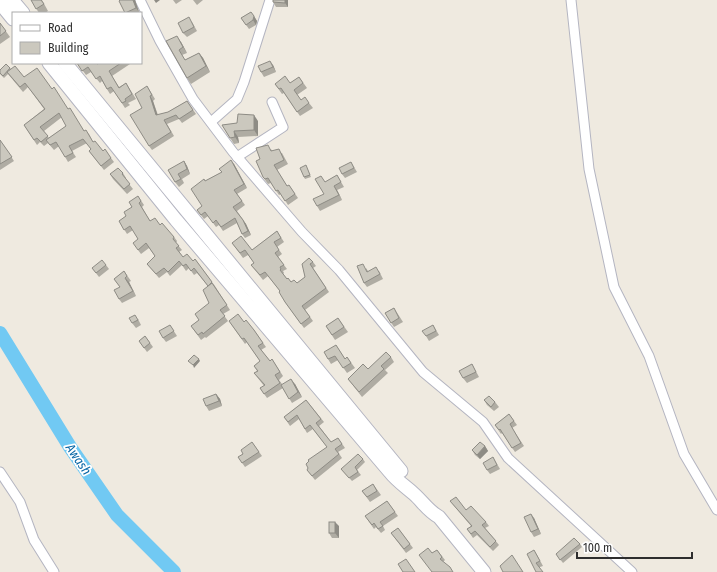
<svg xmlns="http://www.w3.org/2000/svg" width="717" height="572" font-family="'Fira Sans Condensed',sans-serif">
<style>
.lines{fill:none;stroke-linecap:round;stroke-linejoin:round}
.river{stroke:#71c9f3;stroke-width:14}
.street-casing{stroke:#b4b5c1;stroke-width:11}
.secondary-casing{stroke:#b4b5c1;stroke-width:15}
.street{stroke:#fff;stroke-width:9}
.secondary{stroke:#fff;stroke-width:13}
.wall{fill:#afaca3;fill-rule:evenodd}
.shaded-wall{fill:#8e8c85}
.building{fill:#cbc8be;stroke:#8e8c85}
.labels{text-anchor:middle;stroke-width:3.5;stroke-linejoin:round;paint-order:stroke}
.water-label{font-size:13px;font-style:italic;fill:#0967a6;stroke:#fff}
</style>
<rect width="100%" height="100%" fill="#efeae0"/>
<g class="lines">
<polyline class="river" points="0,333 70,447 117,515 174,572"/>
<defs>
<g id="street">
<polyline points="140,0 160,41 193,99 233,152 302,232 339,270 423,372 483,422 508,458 632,572"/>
<polyline points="571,0 589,169 614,287 649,356 684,454 717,510"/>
<polyline points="211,122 237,99 244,82 270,0"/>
<polyline points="237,157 283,127 272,102"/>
<polyline points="0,472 20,502 34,540 54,572"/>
</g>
<g id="secondary">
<polyline points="12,0 23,13"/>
<polyline points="0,3 13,19"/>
<path d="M49,63L176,220L390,472C397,481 405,486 414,494C423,502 428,511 439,517L484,572"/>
<polyline points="65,63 401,471"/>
</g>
</defs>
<use href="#street" class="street-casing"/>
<use href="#secondary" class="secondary-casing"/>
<use href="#street" class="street"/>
<use href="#secondary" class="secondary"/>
</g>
<g class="wall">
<polygon points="31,0 42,0 48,11 45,13 39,13"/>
<polygon points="120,0 135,0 139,12 138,13 125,13"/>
<polygon points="173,0 182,0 176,4"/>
<polygon points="193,0 203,0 197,5"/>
<polygon points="273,0 288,0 288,7 276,7 273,2"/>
<polygon points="251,12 257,21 256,25 249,29 241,18"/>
<polygon points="192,22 197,31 187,37 183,33"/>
<polygon points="0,23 10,37 0,44"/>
<polygon points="166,41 181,42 187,53 182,55 185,60 199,53 203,58 210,72 191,84 187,78"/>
<polygon points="77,63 96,63 97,64 99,63 130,63 130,64 112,76 119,87 126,83 136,99 128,103 130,105 125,108 114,91 110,94 102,81 100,83 91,72 86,75"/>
<path d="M6,64L11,69L24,77L52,89L68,109L84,131L89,134L93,142L103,151L111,158L114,162L104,170L89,151L91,149L87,143L72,151L76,157L68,162L59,146L54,150L48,143L44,146L40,142L37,145L24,125L44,109L28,87L23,92L8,74L4,78L0,74V70ZM62,117L66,126L49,138L44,131Z"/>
<polygon points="273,65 276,72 264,77 261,72"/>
<polygon points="299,77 307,88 297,95 301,100 309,103 313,108 300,116 284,93 282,94 275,84 290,83"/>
<polygon points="147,86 155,99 153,101 158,115 168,112 187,101 196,114 182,123 179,119 167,124 174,136 152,150 149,146 142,108"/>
<polygon points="258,121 258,136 238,137 239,143 234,144 222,125"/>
<polygon points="0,140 14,161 0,170"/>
<polygon points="271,149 272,151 282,153 288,164 277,170 287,186 289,185 298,198 288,205 281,194 279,195 271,183 268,184 263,177 260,159"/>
<polygon points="184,161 187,166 190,174 182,179 184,183 179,187 175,182"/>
<polygon points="351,162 357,172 345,178 342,174"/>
<polygon points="234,164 247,188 237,194 245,205 237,211 246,224 251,235 245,238 242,234 237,223 223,231 219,225 216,227 208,216 204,219 197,210 202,206 205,181 222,172"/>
<polygon points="307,168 311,177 305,179 304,177"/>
<polygon points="123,173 126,178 125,179 133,189 127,194 113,179 110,174"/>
<polygon points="337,175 344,187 337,190 342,200 320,211 317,206 324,194 325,182"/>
<polygon points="138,196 144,205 142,207 150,221 160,225 174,237 177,241 176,243 182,250 179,252 183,257 193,261 195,259 215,286 230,310 223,314 228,321 206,338 205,337 201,340 191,326 199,320 209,303 208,286 197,273 194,275 189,268 186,271 182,265 170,276 167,272 159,278 147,264 155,256 149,248 141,254 138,250 138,239 133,230 127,234 119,221 126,216"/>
<polygon points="277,231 284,242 277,247 282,254 278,257 287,269 283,271 284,273 283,274 287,279 291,282 297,283 305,277 302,264 313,262 316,266 313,268 329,292 305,310 313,321 304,328 285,302 280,291 268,276 263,280 251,265 254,263 248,255 243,258 232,243 252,250"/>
<polygon points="106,265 109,269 99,277 92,268"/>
<polygon points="366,268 368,271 379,271 383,279 367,287 364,283"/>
<polygon points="124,271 131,281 129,282 136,296 122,303 119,299 120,287 114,279"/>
<polygon points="394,308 403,322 394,327 385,313"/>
<polygon points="338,318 348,332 335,340 326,326"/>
<polygon points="138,319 141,325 136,328 132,323"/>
<polygon points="229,321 244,322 254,330 266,347 261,350 270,361 272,359 283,376 279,380 282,384 295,384 302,397 292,403 283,388 267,398 260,388 264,386 254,373 257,371 254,366 260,361 247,342 245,344"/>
<polygon points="170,325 177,336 166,342 163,338"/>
<polygon points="433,325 439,335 429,341 426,336"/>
<polygon points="145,336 153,347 147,352 139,341"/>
<polygon points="336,345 345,359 347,357 355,368 347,373 338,360 331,364 328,359"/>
<polygon points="391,357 394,362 385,370 388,373 362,397 348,379 368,369"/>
<polygon points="472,364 479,377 467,383 463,378"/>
<polygon points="216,394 220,399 222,406 209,411 206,406"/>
<polygon points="306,400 324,422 319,426 331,442 338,438 345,448 338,452 342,458 315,480 307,470 327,447 313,429 307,433 299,419 290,426 284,417"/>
<polygon points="484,400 495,402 499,407 494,411 487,405"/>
<polygon points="509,414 517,425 512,428 524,446 515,452 502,433 501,434 495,425"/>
<polygon points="252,442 262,456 245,467 238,457 243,454"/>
<polygon points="485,446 488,451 480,459 475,455 472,450"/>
<polygon points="493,457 500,469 490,474 487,470"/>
<polygon points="363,459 365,462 357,470 361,475 352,481 341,469"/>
<polygon points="373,484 381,495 370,502 362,491"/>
<polygon points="387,501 398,516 383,526 385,530 381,533 376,527 374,529 365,516"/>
<polygon points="450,501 486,522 489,526 485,528 499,545 493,551 477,535 473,538 467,529 471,526"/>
<polygon points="534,518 541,534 534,537 531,532"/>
<polygon points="339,526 339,538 332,538 329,533"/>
<polygon points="398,528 413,548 406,553 391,533"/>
<polygon points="580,544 582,547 563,563 556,554"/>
<polygon points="437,550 445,560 432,572 432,553"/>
<polygon points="534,550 537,555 543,566 540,567 536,572"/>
</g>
<g class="shaded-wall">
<polygon points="133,0 135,0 139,12 136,8"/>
<polygon points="154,0 160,0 156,3"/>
<polygon points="285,0 288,0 288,7 285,3"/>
<polygon points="254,16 257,21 256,25 253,20"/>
<polygon points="177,36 181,42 187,53 183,47"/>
<polygon points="199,53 203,58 210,72 206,66"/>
<polygon points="270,61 273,65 276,72 273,67"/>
<polygon points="150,96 153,101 159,120 156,115"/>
<polygon points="254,115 258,121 258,136 254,130"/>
<polygon points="234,131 238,137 239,143 235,137"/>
<polygon points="231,160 234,164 247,188 244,184"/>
<polygon points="184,161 187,166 190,174 187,169"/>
<polygon points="334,186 337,190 342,200 339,195"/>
<polygon points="243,220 246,224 251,235 248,231"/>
<polygon points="125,278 129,282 136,296 133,291"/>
<polygon points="199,359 200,361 194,368 193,365"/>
<polygon points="291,379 295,384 302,397 298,392"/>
<polygon points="216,394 220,399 222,406 219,401"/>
<polygon points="485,446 488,451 480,459 477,455"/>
<polygon points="531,514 534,518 541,534 538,529"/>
<polygon points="335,522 339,526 339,538 335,533"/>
</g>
<g class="building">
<polygon points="31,0 41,0 44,4 36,9"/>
<polygon points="120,0 133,0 136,8 125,13 119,1"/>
<polygon points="273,0 285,0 285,3 273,2"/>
<polygon points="251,12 254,16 253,20 246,25 241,18"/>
<polygon points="189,17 194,27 183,33 178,23"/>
<polygon points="0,23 6,31 0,36"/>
<polygon points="177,36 183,47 179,50 185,60 199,53 206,66 187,78 166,41"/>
<polygon points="270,61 273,67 261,72 258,66"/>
<polygon points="77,63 96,63 97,64 99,63 121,63 109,71 119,88 126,83 132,94 125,99 126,101 122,103 111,87 107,89 100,76 96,79 88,67 82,71"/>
<polygon points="6,64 10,68 3,76 0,73 0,70"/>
<polygon points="15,66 24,77 37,68 52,89 54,87 68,109 70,108 84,131 86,130 93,142 95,141 103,151 105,149 111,158 101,166 89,151 91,149 83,139 69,146 73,153 65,157 56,142 50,145 46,140 66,126 59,113 40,127 48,136 41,142 37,138 34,140 24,125 45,109 25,83 20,87 7,72"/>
<polygon points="285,76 290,83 299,77 303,83 294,90 301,100 305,97 309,103 297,112 281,88 279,89 275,84"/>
<polygon points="147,86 152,95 150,96 156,115 168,112 187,101 193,110 179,119 176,115 164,120 171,132 149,146 130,115 142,108 135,94"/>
<polygon points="238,114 254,115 254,130 234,131 235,137 230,138 222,125 237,123"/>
<polygon points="0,140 12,157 0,164"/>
<polygon points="268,145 271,151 279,149 284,160 274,165 287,186 289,185 295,194 285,201 278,190 276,191 268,178 265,179 263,177 256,161 260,159 256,148"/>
<polygon points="231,160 244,184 234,190 242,201 233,207 243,220 248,231 242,234 235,218 221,227 216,220 213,223 205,212 201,215 197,210 202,206 191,189 204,179 205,181 222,172 219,169"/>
<polygon points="184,161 187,169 178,174 181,179 175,182 168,170"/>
<polygon points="351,162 354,168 342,174 339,168"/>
<polygon points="306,165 310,175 304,177 300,168"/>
<polygon points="118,168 123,173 122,174 130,184 124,189 110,174"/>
<polygon points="337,175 341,182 334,186 339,195 317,206 313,199 324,194 315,179 321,176 325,182"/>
<polygon points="138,196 141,201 139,203 150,221 155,218 160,225 162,223 174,237 173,239 179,246 176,248 183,257 187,254 193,261 195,259 212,282 208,286 194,268 191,271 186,264 183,266 179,261 168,272 164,268 156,274 147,264 155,256 146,243 138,250 133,243 138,239 130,226 124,230 119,221 126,216 124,212 132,207 129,202"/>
<polygon points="277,231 281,238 274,242 279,250 275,253 284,265 280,267 281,269 280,270 287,279 288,278 291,282 294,280 297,283 305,277 302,264 309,258 313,262 310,264 326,288 302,306 310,317 301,324 285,302 279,292 280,291 265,272 260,275 251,265 254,263 245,250 240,253 232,243 241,236 252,250"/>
<polygon points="102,260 106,265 96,273 92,268"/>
<polygon points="363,264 367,272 376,267 380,274 364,283 357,266"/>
<polygon points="124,271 127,276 125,278 133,291 119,299 114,290 120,287 114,279"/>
<polygon points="212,283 227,305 220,310 225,316 203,334 202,332 198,335 191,326 199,320 195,314 209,303 203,290"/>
<polygon points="394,308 399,318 391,323 385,313"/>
<polygon points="238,314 244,322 246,320 254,330 263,343 258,346 270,361 272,359 280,372 275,375 280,383 264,394 260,388 265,385 254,373 258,371 254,366 260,361 244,338 242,339 229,321"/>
<polygon points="135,315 138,320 132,323 129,318"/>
<polygon points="338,318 344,327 332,335 326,326"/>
<polygon points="170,325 174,331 163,338 159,331"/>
<polygon points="433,325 436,331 426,336 422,331"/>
<polygon points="145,336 150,343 144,348 139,341"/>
<polygon points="336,345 345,359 347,357 351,363 343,368 335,356 328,359 324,352"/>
<polygon points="386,352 391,357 381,366 384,369 359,392 348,379 363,364 368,369"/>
<polygon points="194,355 199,359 193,365 188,361"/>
<polygon points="472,364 476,372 463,378 459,371"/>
<polygon points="291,379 298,392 289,399 281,385"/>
<polygon points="216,394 219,401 206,406 203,399"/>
<polygon points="489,396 495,402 491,407 484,400"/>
<polygon points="306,400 321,419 316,423 331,442 338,438 342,444 335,449 339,454 312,476 307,470 308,468 306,464 309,461 308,460 327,447 310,425 305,429 297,415 288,422 284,417"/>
<polygon points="509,414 514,421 510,424 521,443 512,448 500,429 499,430 495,425"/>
<polygon points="252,442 259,452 242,463 238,457 243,454 241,450"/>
<polygon points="480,442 485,446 477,455 472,450"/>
<polygon points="358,454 363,459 355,467 358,472 349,478 341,469"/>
<polygon points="493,457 497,465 487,470 483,463"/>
<polygon points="373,484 377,491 367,497 362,491"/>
<polygon points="456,497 466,510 471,506 486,522 482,525 496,541 490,547 475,531 471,534 467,529 472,526 450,501"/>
<polygon points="387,501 395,512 380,522 383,526 378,529 374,523 372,525 365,516"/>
<polygon points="531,514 538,529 531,532 524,517"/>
<rect x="329" y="522" width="6" height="11"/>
<polygon points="398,528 410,544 404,549 391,533"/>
<polygon points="574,538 580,544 560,560 556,554"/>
<polygon points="428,548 432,553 437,550 442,557 440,559 450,567 453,572 432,572 419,555"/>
<polygon points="534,550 540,561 536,563 543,572 536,572 527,554"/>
<polygon points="512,555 523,572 503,572 500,566"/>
<polygon points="406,559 415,572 403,572 398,564"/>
</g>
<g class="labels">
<g class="water-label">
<text transform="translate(79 459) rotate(56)" y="5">Awash</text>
</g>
</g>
<rect x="12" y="12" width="130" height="52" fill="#ffffff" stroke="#ababab"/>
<rect x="20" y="25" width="20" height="6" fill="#ffffff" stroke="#ababab"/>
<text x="48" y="32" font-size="12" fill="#2e2e2e">Road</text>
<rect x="20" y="42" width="20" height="12" fill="#cbc8be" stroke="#ababab"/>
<text x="48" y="52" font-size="12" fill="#2e2e2e">Building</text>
<path d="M577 552v6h115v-6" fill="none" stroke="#2e2e2e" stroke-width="2"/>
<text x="583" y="552" font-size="12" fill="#2e2e2e" stroke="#ffffff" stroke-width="3" paint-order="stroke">100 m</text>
</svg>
